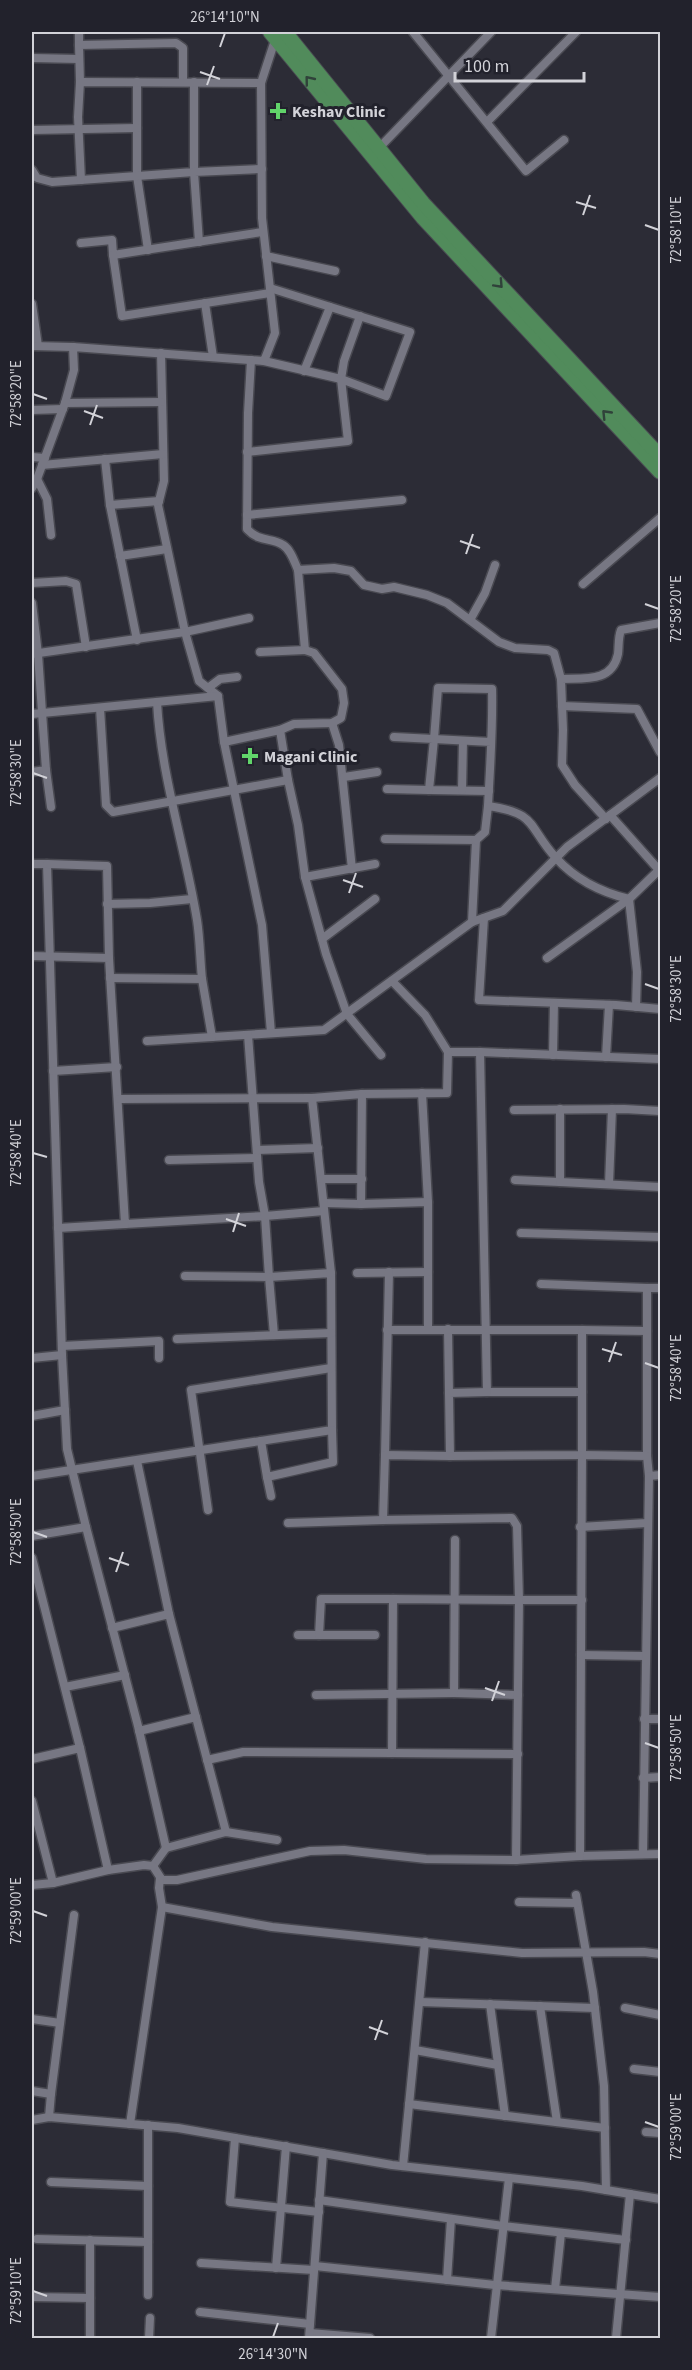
<svg xmlns="http://www.w3.org/2000/svg" width="692" height="2370" font-family="'Source Sans 3',sans-serif">
<style>
.lines{fill:none;stroke-linecap:round;stroke-linejoin:round}
.street-casing{stroke:#494951;stroke-width:11}
.primary-casing{stroke:#494951;stroke-width:16}
.street{stroke:#777783;stroke-width:8}
.primary{stroke:#518b5b;stroke-width:14}
.oneway{stroke:#30423a}
.ticks{fill:none;stroke:#d2d2d8;stroke-width:2}
.poi-dot{fill:#61d46a;stroke:#22222c;stroke-width:2}
.labels{text-anchor:middle;stroke-width:6;stroke-linejoin:round;paint-order:stroke}
.poi-label{font-size:16px;font-weight:bold;fill:#d2d2d8;stroke:#22222c;text-anchor:start}
.neatline{fill:none;stroke:#d2d2d8;stroke-width:2}
.ticks-label{font-size:15px;text-anchor:middle;fill:#d2d2d8}
</style>
<rect width="100%" height="100%" fill="#2c2c36"/>
<g class="lines">
<defs>
<g id="street">
<polyline points="79,32 79,45"/>
<polyline points="413,32 526,171 564,140"/>
<polyline points="32,58 79,59"/>
<polyline points="80,82 79,45 176,43 183,48 183,82"/>
<polyline points="137,82 137,176 148,250"/>
<polyline points="487,122 576,32"/>
<polyline points="32,130 137,128"/>
<polyline points="378,149 491,32"/>
<polyline points="32,170 37,178 52,182 194,172 194,82"/>
<polyline points="81,180 78,117 80,82 261,83"/>
<polyline points="199,242 194,172 262,169"/>
<polyline points="81,243 112,240 113,255 262,232"/>
<polyline points="113,255 122,316 270,293"/>
<polyline points="266,256 335,271"/>
<polyline points="205,303 213,357"/>
<polyline points="32,304 38,346"/>
<polyline points="32,346 73,347"/>
<polyline points="161,353 164,481 158,505 185,632 249,618"/>
<path d="M251,360L248,413L247,529C260,543 272,537 283,545C291,550 294,561 298,570L334,568L351,571L364,585L382,589L394,587L427,595L447,603L499,642L515,648L548,650L554,653L561,679"/>
<polyline points="264,361 341,379 344,361 360,316"/>
<polyline points="304,371 330,307"/>
<polyline points="65,403 161,402"/>
<polyline points="32,410 63,409"/>
<polyline points="247,452 348,441 341,379 386,396 410,332 270,288"/>
<polyline points="32,457 45,458"/>
<polyline points="105,459 110,505 137,640"/>
<polyline points="42,465 163,454"/>
<polyline points="37,479 47,499 51,535"/>
<polyline points="32,488 37,479 65,403 74,370 73,347 264,361 275,333 262,218 261,83 276,37"/>
<polyline points="110,505 159,501"/>
<polyline points="247,515 402,500"/>
<polyline points="120,556 167,549"/>
<polyline points="32,583 66,581 76,584 86,647"/>
<polyline points="583,584 660,518"/>
<polyline points="32,603 38,654 46,770 32,772"/>
<polyline points="470,620 485,593 495,565"/>
<polyline points="260,652 305,650 298,570"/>
<polyline points="32,654 185,632 199,681 218,696"/>
<polyline points="208,688 220,679 237,677"/>
<path d="M157,702C161,776 185,847 197,920C200,939 200,960 202,979"/>
<polyline points="562,706 637,709 660,752"/>
<polyline points="100,708 106,805 113,812 288,780 298,825 305,877"/>
<polyline points="32,714 218,696 224,742 262,925 271,1033"/>
<polyline points="332,723 339,745 352,869"/>
<polyline points="280,730 288,780"/>
<polyline points="394,737 434,739 429,790 489,791"/>
<polyline points="224,742 280,730 294,724 332,723 341,718 344,703 342,689 314,653 305,650"/>
<polyline points="46,770 51,807"/>
<polyline points="344,777 377,772"/>
<polyline points="387,789 429,790"/>
<polyline points="462,790 463,741"/>
<path d="M488,806C490,767 493,728 492,689L438,688L434,739L491,742"/>
<path d="M606,819L575,785L562,765L563,730L561,679C584,678 612,683 618,654C619,646 618,638 621,630L660,623"/>
<polyline points="385,839 476,840 472,922"/>
<path d="M476,840L485,832L488,806C538,813 527,826 556,858C576,880 600,892 629,899L637,972L636,1007"/>
<polyline points="32,864 47,864 62,1355 67,1449 86,1527 32,1536"/>
<polyline points="47,864 107,866 109,958"/>
<polyline points="375,864 305,877 326,954 347,1014 381,1055"/>
<polyline points="107,904 150,903 192,899"/>
<polyline points="484,918 479,1000 616,1005 660,1009"/>
<polyline points="322,939 375,899"/>
<polyline points="32,956 109,958 125,1224 265,1216 269,1277 331,1273 332,1430 32,1476"/>
<polyline points="547,958 629,899 659,870 610,815"/>
<polyline points="110,978 202,979 212,1037 324,1030 472,922 503,911 567,847 660,778"/>
<polyline points="248,1035 259,1182 265,1216 324,1211"/>
<polyline points="147,1041 212,1037"/>
<polyline points="448,1052 480,1052 487,1392 582,1392"/>
<polyline points="480,1052 660,1059"/>
<polyline points="553,1055 554,1003"/>
<polyline points="606,1057 609,1005"/>
<polyline points="53,1071 117,1067"/>
<polyline points="422,1093 428,1202"/>
<polyline points="362,1094 447,1093 448,1052 425,1015 392,981"/>
<polyline points="312,1098 362,1094 361,1204 324,1203"/>
<polyline points="119,1099 312,1098 331,1273"/>
<polyline points="514,1110 624,1109 660,1111"/>
<polyline points="257,1150 318,1148"/>
<polyline points="169,1160 257,1158"/>
<polyline points="321,1179 362,1179"/>
<polyline points="515,1180 560,1182 560,1109"/>
<polyline points="560,1182 660,1187"/>
<polyline points="609,1184 612,1109"/>
<polyline points="361,1204 428,1202 428,1329"/>
<polyline points="58,1228 125,1224"/>
<polyline points="521,1233 660,1237"/>
<polyline points="357,1273 428,1272"/>
<polyline points="185,1276 269,1277 274,1335"/>
<polyline points="541,1284 647,1288"/>
<polyline points="448,1329 449,1393"/>
<polyline points="387,1330 582,1330 582,1455 450,1456 449,1393 487,1392"/>
<polyline points="582,1330 647,1331"/>
<polyline points="177,1339 331,1333"/>
<polyline points="62,1346 159,1341 159,1358"/>
<polyline points="32,1358 62,1355"/>
<polyline points="32,1416 65,1410"/>
<polyline points="261,1441 267,1477 333,1462 332,1430"/>
<polyline points="385,1455 389,1272"/>
<polyline points="450,1456 385,1455 383,1520 512,1518 517,1526 519,1600 582,1600"/>
<polyline points="647,1456 647,1288 660,1288"/>
<polyline points="137,1461 169,1614"/>
<polyline points="660,1475 649,1476 647,1456 582,1455 580,1856 660,1854"/>
<polyline points="267,1477 271,1496"/>
<polyline points="208,1510 191,1390 331,1368"/>
<polyline points="288,1523 383,1520"/>
<polyline points="86,1527 138,1726 166,1848 226,1832 277,1840"/>
<polyline points="580,1527 647,1523"/>
<polyline points="455,1540 454,1693 518,1695"/>
<polyline points="32,1558 80,1748"/>
<polyline points="112,1628 169,1614 226,1832"/>
<polyline points="298,1635 319,1635"/>
<polyline points="375,1635 319,1635 321,1599 393,1599"/>
<polyline points="581,1655 645,1656"/>
<polyline points="65,1687 125,1675"/>
<polyline points="316,1695 454,1693"/>
<polyline points="644,1719 660,1719"/>
<polyline points="139,1731 196,1717"/>
<polyline points="392,1753 518,1754"/>
<polyline points="32,1759 80,1748 108,1870"/>
<polyline points="207,1760 243,1752 392,1753 393,1599 519,1600 516,1860"/>
<polyline points="643,1778 660,1777"/>
<polyline points="32,1801 53,1883"/>
<polyline points="643,1854 649,1476"/>
<polyline points="153,1866 166,1848"/>
<polyline points="32,1885 53,1883 108,1870 144,1865 153,1866 162,1880 177,1880 310,1851 344,1850 426,1859 516,1860 580,1856"/>
<polyline points="576,1895 593,1992 604,2086 606,2190"/>
<polyline points="519,1902 577,1903"/>
<polyline points="162,1907 272,1927 522,1953 644,1952 660,1954"/>
<polyline points="420,2002 595,2008"/>
<polyline points="490,2004 505,2116"/>
<polyline points="540,2006 557,2122"/>
<polyline points="625,2008 660,2015"/>
<polyline points="32,2019 60,2023"/>
<polyline points="415,2050 498,2065"/>
<polyline points="634,2069 660,2072"/>
<polyline points="32,2091 51,2094 49,2117"/>
<polyline points="51,2094 74,1915"/>
<polyline points="409,2104 605,2128"/>
<polyline points="32,2120 49,2117 178,2128 392,2165 582,2186 660,2199"/>
<polyline points="130,2124 162,1907 159,1888 160,1878"/>
<polyline points="148,2125 148,2295"/>
<polyline points="646,2132 660,2133"/>
<polyline points="235,2138 230,2202 319,2212"/>
<polyline points="403,2166 425,1942"/>
<polyline points="51,2182 148,2186"/>
<polyline points="319,2200 503,2226 626,2240"/>
<polyline points="37,2239 148,2242"/>
<polyline points="201,2263 314,2270"/>
<polyline points="315,2266 495,2285 660,2297"/>
<polyline points="276,2268 286,2146"/>
<polyline points="447,2280 451,2219"/>
<polyline points="555,2289 561,2233"/>
<polyline points="32,2297 90,2298"/>
<polyline points="200,2312 310,2324"/>
<polyline points="310,2333 370,2338"/>
<polyline points="90,2338 90,2240"/>
<polyline points="149,2338 150,2318"/>
<polyline points="309,2338 323,2153"/>
<polyline points="491,2338 509,2178"/>
<polyline points="616,2338 630,2194"/>
</g>
<g id="primary">
<polyline points="270,32 423,218 660,472"/>
<polyline points="285,32 423,203 660,456"/>
</g>
</defs>
<use href="#street" class="street-casing"/>
<use href="#primary" class="primary-casing"/>
<use href="#street" class="street"/>
<use href="#primary" class="primary"/>
</g>
<defs><path id="oneway-chevron" d="M-2-3.5L2.5 0L-2 3.5" fill="none" stroke-width="1.6" stroke-linecap="round" stroke-linejoin="round" transform="scale(1.5)"/></defs>
<g class="oneway">
<use href="#oneway-chevron" transform="translate(309 80) rotate(-129)"/>
<use href="#oneway-chevron" transform="translate(499 284) rotate(47)"/>
<use href="#oneway-chevron" transform="translate(606 414) rotate(-134)"/>
</g>
<path class="ticks" d="M220,47L225,33M200,72L220,79M207,85L214,66M576,202L596,208M583,215L590,195M645,225L659,230M33,394L47,399M84,411L103,418M90,425L97,405M460,541L480,548M466,554L473,534M645,604L659,609M33,773L47,778M343,880L363,887M349,893L356,873M645,984L659,989M33,1153L47,1157M226,1219L246,1226M233,1232L239,1213M602,1349L622,1355M609,1362L616,1342M645,1363L659,1368M33,1532L47,1537M109,1558L129,1565M116,1572L123,1552M485,1688L505,1695M492,1701L499,1681M645,1743L659,1748M33,1911L47,1916M369,2027L388,2034M375,2040L382,2020M645,2122L659,2127M33,2291L47,2296M273,2337L278,2323"/>
<g class="poi-dot">
<path d="M275 102h6v6h6v6h-6v6h-6v-6h-6v-6h6z"/>
<path d="M247 747h6v6h6v6h-6v6h-6v-6h-6v-6h6z"/>
</g>
<g class="labels">
<g class="poi-label">
<text x="292" y="117">Keshav Clinic</text>
<text x="264" y="762">Magani Clinic</text>
</g>
</g>
<rect width="692" height="2370" fill="none" stroke="#22222c" stroke-width="66"/>
<path d="M455 72v9h129v-9" fill="none" stroke="#d2d2d8" stroke-width="3"/>
<text x="464" y="72" font-size="18" fill="#d2d2d8" stroke="#22222c" stroke-width="4.5" paint-order="stroke">100 m</text>
<rect x="33" y="33" width="626" height="2304" class="neatline"/>
<g class="ticks-label">
<text x="225" y="22">26°14'10"N</text>
<text transform="translate(676 230) rotate(-90)" y="5">72°58'10"E</text>
<text transform="translate(16 394) rotate(-90)" y="5">72°58'20"E</text>
<text transform="translate(676 609) rotate(-90)" y="5">72°58'20"E</text>
<text transform="translate(16 773) rotate(-90)" y="5">72°58'30"E</text>
<text transform="translate(676 989) rotate(-90)" y="5">72°58'30"E</text>
<text transform="translate(16 1153) rotate(-90)" y="5">72°58'40"E</text>
<text transform="translate(676 1368) rotate(-90)" y="5">72°58'40"E</text>
<text transform="translate(16 1532) rotate(-90)" y="5">72°58'50"E</text>
<text transform="translate(676 1748) rotate(-90)" y="5">72°58'50"E</text>
<text transform="translate(16 1911) rotate(-90)" y="5">72°59'00"E</text>
<text transform="translate(676 2127) rotate(-90)" y="5">72°59'00"E</text>
<text transform="translate(16 2291) rotate(-90)" y="5">72°59'10"E</text>
<text x="273" y="2359">26°14'30"N</text>
</g>
</svg>
